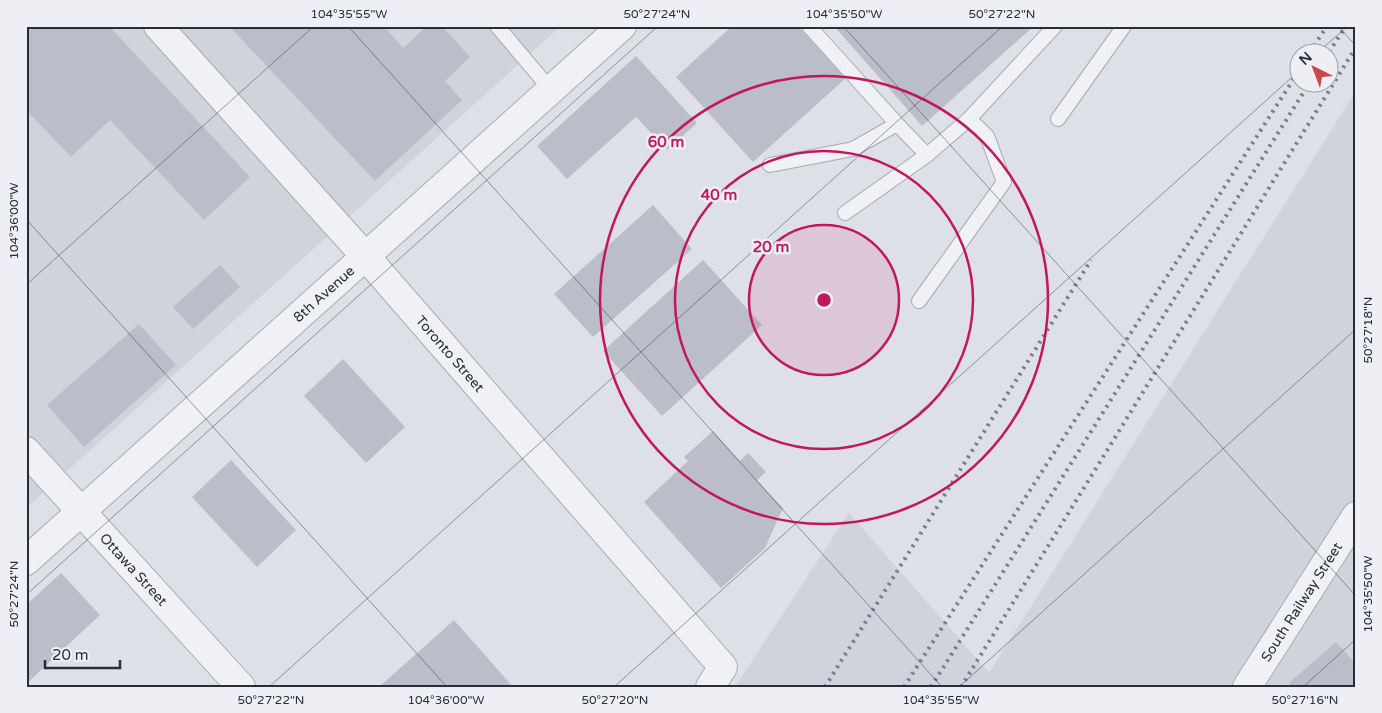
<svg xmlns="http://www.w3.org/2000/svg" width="1382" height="713" font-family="'Varela Round',sans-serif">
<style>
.built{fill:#d0d2dc}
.building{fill:#bbbec9}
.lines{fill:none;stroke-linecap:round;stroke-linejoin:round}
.service-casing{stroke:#a7aab4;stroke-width:16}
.minor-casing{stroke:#a7aab4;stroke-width:30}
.tertiary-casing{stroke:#a7aab4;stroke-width:30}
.service{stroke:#f0f1f5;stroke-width:14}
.minor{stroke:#f0f1f5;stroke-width:28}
.tertiary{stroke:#f0f1f5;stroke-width:28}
.rail{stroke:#787d90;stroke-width:4;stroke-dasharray:2.5 5;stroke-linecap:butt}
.ticks{fill:none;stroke:#282c3d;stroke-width:1;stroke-opacity:0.45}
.ring{fill:none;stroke:#c2185b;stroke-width:2.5}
.labels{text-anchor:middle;stroke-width:5;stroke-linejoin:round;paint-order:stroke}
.street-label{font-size:14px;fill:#282c3d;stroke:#edeff5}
.centre{fill:#c2185b;stroke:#edeff5;stroke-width:2.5}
.ring-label{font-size:15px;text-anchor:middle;font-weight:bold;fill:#c2185b;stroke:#edeff5;stroke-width:5;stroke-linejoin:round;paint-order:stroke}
.neatline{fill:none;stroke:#282c3d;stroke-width:2}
.ticks-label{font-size:12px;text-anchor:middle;fill:#282c3d}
</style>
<rect width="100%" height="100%" fill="#dee0e7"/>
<g class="built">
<polygon points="26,26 561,26 26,508"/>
<polygon points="1356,91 1356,687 735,687 849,513 989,673"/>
</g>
<g class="building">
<polygon points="26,26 109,26 250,177 204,220 110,120 71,157 26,110"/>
<polygon points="229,26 384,26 403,48 427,26 442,26 470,57 445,81 462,100 375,181"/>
<polygon points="732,26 798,26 846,78 753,162 676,77"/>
<polygon points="834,26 1034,26 922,126"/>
<polygon points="636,56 697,123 667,150 636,117 567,179 537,146"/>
<polygon points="653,205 692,249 593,337 554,294"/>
<polygon points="703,260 762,325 662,416 603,351"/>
<polygon points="220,265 240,287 193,329 173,307"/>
<polygon points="139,324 176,365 84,447 47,405"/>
<polygon points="343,359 405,427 366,463 304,396"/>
<polygon points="713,431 740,461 748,453 750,455 766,472 757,480 783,508 765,548 721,588 644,502 688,461 684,457"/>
<polygon points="231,460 296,530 257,567 192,497"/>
<polygon points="61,573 100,615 26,684 26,605"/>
<polygon points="454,620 513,687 379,687"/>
<polygon points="1336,642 1356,664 1356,686 1292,687 1289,683"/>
</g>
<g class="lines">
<defs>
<g id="service">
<polyline points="497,26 551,90"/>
<polyline points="809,26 897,124 927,155 969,119 1055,26"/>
<polyline points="1058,119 1124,26"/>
<polyline points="770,165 853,149 897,124"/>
<polyline points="845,213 927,155"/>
<polyline points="919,301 1004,182 987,136 969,119"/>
</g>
<g id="minor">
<path id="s1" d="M158,26L366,257L723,667L710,687"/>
<path id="s2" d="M26,451L241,687"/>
<path id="s3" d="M1247,687L1356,516"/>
</g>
<g id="tertiary">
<path id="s4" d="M26,561L622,26"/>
</g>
</defs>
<use href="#service" class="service-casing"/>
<use href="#minor" class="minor-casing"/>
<use href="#tertiary" class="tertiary-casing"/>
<use href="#service" class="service"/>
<use href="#minor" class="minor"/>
<use href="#tertiary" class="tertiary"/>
<g class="rail">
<polyline points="1310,52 1327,26"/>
<polyline points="1329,52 1346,26"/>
<polyline points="825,687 1091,260"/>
<polyline points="904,687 1300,69"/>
<polyline points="931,687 1310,82"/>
<polyline points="961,687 1356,47"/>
</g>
</g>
<path class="ticks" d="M348,26L942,687M843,26L1356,596M1338,26L1356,46M1318,52L1348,26M26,219L447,687M26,285L314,26M26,595L658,26M269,687L1003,26M614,687L1300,70M959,687L1356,329M1303,687L1356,639"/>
<circle cx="824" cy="300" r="75" fill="#c2185b" fill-opacity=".12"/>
<g class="ring">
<circle cx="824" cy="300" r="75"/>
<circle cx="824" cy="300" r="149"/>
<circle cx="824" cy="300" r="224"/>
</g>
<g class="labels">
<g class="street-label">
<text dy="5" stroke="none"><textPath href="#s4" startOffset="400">8th Avenue</textPath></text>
<text dy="5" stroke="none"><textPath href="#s1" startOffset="439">Toronto Street</textPath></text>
<text dy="5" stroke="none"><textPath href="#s2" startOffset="160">Ottawa Street</textPath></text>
<text dy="5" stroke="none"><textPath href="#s3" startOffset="101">South Railway Street</textPath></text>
</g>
</g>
<circle cx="824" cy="300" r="8" class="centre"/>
<g class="ring-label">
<text x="666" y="147">60 m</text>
<text x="719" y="200">40 m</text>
<text x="771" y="252">20 m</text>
</g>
<rect width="1382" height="713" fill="none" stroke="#edeff5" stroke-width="55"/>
<g transform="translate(1314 68) rotate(318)"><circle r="24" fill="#edeff5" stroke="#9ea1ab"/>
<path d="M0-4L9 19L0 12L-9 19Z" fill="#c84847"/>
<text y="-8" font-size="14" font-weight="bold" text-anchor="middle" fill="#282c3d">N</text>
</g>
<path d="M45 660v8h75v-8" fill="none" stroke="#282c3d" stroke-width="2.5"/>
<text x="52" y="660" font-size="15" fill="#282c3d" stroke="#edeff5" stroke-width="4" paint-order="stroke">20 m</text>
<rect x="28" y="28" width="1326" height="658" class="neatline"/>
<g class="ticks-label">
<text x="349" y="18">104°35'55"W</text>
<text x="657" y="18">50°27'24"N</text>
<text x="844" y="18">104°35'50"W</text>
<text x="1002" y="18">50°27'22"N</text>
<text transform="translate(14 221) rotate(-90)" y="4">104°36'00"W</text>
<text transform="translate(1368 330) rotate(-90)" y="4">50°27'18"N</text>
<text transform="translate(14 594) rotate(-90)" y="4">50°27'24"N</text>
<text transform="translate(1368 594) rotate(-90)" y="4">104°35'50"W</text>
<text x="271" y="704">50°27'22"N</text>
<text x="446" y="704">104°36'00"W</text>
<text x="615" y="704">50°27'20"N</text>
<text x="941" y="704">104°35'55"W</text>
<text x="1305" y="704">50°27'16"N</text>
</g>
</svg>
